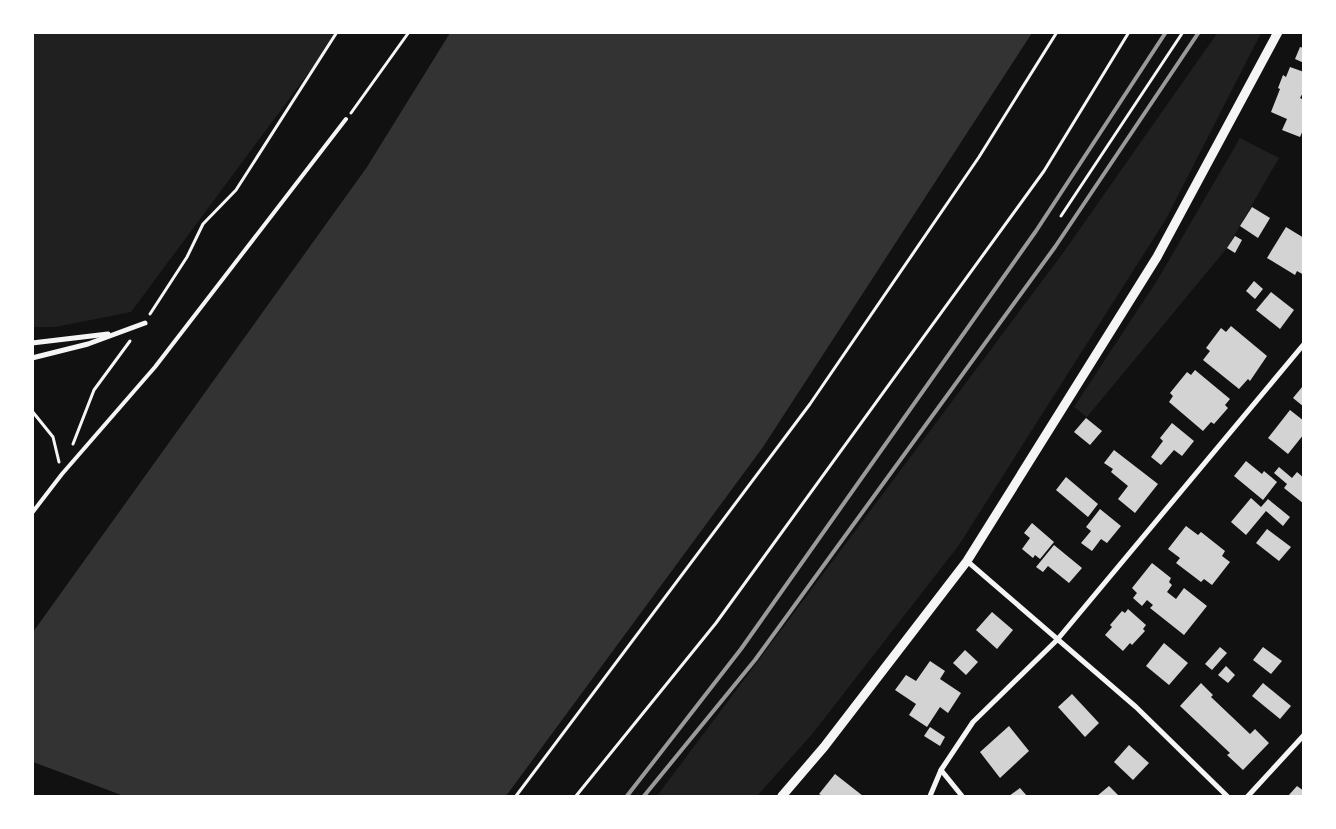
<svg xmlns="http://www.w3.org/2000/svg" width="1336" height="829" font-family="'IBM Plex Sans',sans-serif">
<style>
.green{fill:#202020}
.water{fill:#333}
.building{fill:#d3d3d3}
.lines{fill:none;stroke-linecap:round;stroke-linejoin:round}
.path{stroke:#f5f5f5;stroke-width:3}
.service{stroke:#f5f5f5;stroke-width:4}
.minor{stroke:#f5f5f5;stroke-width:5}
.tertiary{stroke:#f5f5f5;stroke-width:9}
.rail{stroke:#9a9a9a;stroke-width:4}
</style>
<rect width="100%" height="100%" fill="#111"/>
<g class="green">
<polygon points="1218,32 1261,33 1166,219 959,545 813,733 757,796 657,796 1063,253"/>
<polygon points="32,33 338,33 131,312 55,327 33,327"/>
<polygon points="1240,138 1279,158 1227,248 1087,417 1074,407 1158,279"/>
</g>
<polygon class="water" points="450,33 1032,33 763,447 506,796 124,796 33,762 33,632 367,167"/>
<g class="building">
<polygon points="1300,47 1304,48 1304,63 1295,59"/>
<polygon points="1290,67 1304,72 1302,86 1304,91 1300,98 1304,100 1304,128 1300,137 1282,130 1287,119 1271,112 1280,89 1278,88 1283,75 1286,77"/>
<polygon points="1252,207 1270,218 1258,238 1240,226"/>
<polygon points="1286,227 1304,238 1304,275 1297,271 1295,275 1267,258"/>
<polygon points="1235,236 1242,240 1235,253 1227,248"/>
<polygon points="1254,281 1263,289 1255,299 1246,291"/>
<polygon points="1271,292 1294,310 1280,329 1256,310"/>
<polygon points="1231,326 1267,356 1250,381 1248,379 1239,389 1203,360 1210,351 1206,348 1221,328 1226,332"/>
<polygon points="1195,370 1230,399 1225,405 1228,408 1214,424 1211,422 1203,431 1169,402 1173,396 1170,393 1187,372 1191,375"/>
<polygon points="1302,387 1304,388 1304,407 1293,398"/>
<polygon points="1290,410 1304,421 1304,434 1288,454 1268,438"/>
<polygon points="1086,418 1102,431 1090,445 1074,432"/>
<polygon points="1172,423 1194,441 1182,456 1174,450 1161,465 1151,457 1163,441 1160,438"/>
<polygon points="1114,450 1158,484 1135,513 1118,499 1128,486 1111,472 1113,469 1104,463"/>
<polygon points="1246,461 1262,474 1264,471 1277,482 1263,500 1234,476"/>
<polygon points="1279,467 1292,478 1297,472 1304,478 1304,504 1284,488 1287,484 1274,473"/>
<polygon points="1066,477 1098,504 1088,517 1056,490"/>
<polygon points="1251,498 1261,507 1268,499 1290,517 1283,526 1266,511 1246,535 1231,522"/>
<polygon points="1100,509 1121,526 1107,543 1101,539 1092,551 1081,543 1091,531 1086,527"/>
<polygon points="1032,523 1054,542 1040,559 1035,555 1033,558 1022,549 1030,538 1024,533"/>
<polygon points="1186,526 1198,535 1201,532 1225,551 1222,556 1230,562 1212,585 1204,579 1201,582 1176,563 1180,558 1168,549"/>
<polygon points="1267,529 1291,547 1279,561 1256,543"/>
<polygon points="1054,545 1082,568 1069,583 1048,566 1043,572 1036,567"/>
<polygon points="1152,563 1171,578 1169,582 1172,585 1167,592 1176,599 1184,588 1207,606 1184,635 1150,608 1153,605 1147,600 1142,606 1133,598 1137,593 1132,588"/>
<polygon points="1128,609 1146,625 1143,629 1145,631 1132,645 1130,643 1123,651 1105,635 1112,627 1110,625 1122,611 1125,613"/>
<polygon points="992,612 1013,630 997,649 976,630"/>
<polygon points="1164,643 1188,663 1169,685 1146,666"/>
<polygon points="1220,647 1227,653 1212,670 1205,664"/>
<polygon points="1263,647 1282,661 1271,674 1253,660"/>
<polygon points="965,650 978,662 966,675 953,663"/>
<polygon points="930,661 945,671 940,679 961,693 948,713 940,707 927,727 909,715 916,704 895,690 906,675 916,681"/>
<polygon points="1226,666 1235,675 1228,683 1218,675"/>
<polygon points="1201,683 1213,695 1211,697 1250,734 1255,729 1269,743 1243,770 1227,755 1230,753 1180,706"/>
<polygon points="1263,683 1291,706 1280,719 1252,696"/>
<polygon points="1072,694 1099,723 1085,737 1058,707"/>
<polygon points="1009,726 1029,751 1000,778 980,752"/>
<polygon points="930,727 945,737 940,746 924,736"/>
<polygon points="1129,745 1149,763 1133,780 1114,762"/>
<polygon points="835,774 863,796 823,796 819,794"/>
<polygon points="1109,786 1119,796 1097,796"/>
<polygon points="1297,786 1304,791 1304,796 1288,796"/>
<polygon points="1020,788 1027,796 1009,796"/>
</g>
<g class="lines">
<g class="path">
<polyline points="351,113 409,32"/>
<polyline points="1061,216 1183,32"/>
<polyline points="150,314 187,257 203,224 236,190 337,32"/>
<polyline points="32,411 53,437 59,462"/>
<polyline points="73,444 94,390 130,341"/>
<polyline points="516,796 810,404 979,157 1057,32"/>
<polyline points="576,796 716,623 1044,171 1129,32"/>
</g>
<polyline class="service" points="32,513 62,474 155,367 346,119"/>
<g class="minor">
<polyline points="32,343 108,334"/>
<polyline points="32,358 88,344 145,323"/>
<polyline points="967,561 1136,707 1227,796"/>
<polyline points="941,770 962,796"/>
<polyline points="930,796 941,770 973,722 1057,640 1304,344"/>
<polyline points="1248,796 1304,735"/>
</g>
<polyline class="tertiary" points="782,796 824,747 967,561 1157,257 1278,32"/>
<g class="rail">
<polyline points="627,796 741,649 1036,231 1166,32"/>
<polyline points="644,796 755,660 1055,247 1199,32"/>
</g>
</g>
<rect width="1336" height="829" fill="none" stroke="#ffffff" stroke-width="68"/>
</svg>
